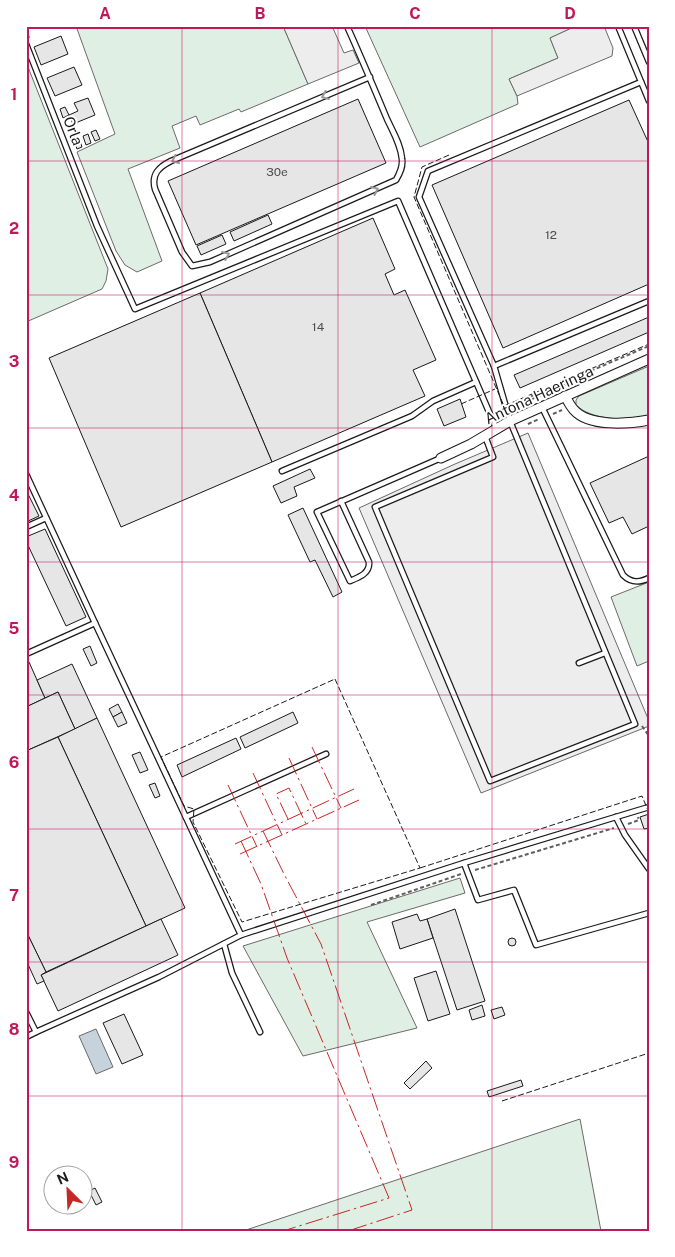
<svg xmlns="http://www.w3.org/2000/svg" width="675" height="1257" font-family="'Public Sans',sans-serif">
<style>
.green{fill:#e0efe3;stroke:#6a6a6a}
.parking{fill:#ededed;stroke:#6a6a6a}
.water{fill:#c6d2dc;stroke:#6a6a6a}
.building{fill:#e6e6e6;stroke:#1a1a1a}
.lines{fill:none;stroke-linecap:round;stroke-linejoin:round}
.lane-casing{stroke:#1a1a1a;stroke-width:7}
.street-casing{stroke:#1a1a1a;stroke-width:11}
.path{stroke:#5f5f5f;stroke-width:2;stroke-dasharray:4 2.5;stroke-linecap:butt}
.lane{stroke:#fff;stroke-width:4.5}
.street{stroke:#fff;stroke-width:9}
.fence{stroke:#1a1a1a;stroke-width:1;stroke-dasharray:6 2.5;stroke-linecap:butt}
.power{stroke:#c62828;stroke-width:1;stroke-dasharray:18 4 2.5 4;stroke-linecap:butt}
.oneway{stroke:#989898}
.grid{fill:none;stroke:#c2185b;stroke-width:1;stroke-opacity:0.55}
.labels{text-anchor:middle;stroke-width:4;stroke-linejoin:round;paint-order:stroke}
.number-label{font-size:12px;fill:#4d4d4d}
.street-label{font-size:15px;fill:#1a1a1a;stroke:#fff}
.neatline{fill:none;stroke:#c2185b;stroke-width:2}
.grid-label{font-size:16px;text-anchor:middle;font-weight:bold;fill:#c2185b}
</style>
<rect width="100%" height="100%" fill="#fff"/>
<g class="green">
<polygon points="76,26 283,26 308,84 241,112 239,109 200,125 196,116 172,126 180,148 128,169 162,261 137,272 125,265 116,251 77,152 115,134"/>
<polygon points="365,26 576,26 550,38 558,58 509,79 517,96 518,104 420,147"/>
<polygon points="26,62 108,269 106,281 102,289 26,322"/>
<path d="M649,366V413L646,416C626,421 591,420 576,405V400L579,396Z"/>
<polygon points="649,582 649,661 637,666 611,597"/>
<polygon points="460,878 465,893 367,922 417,1028 303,1056 243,946"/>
<polygon points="580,1119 601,1231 243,1231"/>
</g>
<g class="parking">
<polygon points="283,26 332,26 344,53 353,50 359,63 308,84"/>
<polygon points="576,26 604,26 613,48 612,56 517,96 509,79 558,58 550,38"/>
<polygon points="528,433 649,721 649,726 481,793 359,508 455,464"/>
</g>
<polygon class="water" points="96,1029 113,1067 96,1074 79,1036"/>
<g class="building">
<polygon points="61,36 68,54 41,65 34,47"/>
<polygon points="74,67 82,85 55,96 47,78"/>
<polygon points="88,98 95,115 73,124 69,115 78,111 74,103"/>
<polygon points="358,99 386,163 196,245 168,181"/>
<polygon points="629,100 649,144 649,284 503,348 432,185"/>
<polygon points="65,107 69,115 63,118 60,109"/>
<polygon points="96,130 100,139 95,141 91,132"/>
<polygon points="88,134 91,143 86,145 83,136"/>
<polygon points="79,138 82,147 77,149 74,140"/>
<polygon points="268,215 272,224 234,241 230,232"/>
<polygon points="373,218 395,269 385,274 394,295 405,290 436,360 413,370 425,396 272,462 200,293"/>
<polygon points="222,235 226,244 201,255 197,246"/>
<polygon points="200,293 272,462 121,527 49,358"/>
<polygon points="649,317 649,332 520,388 514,375"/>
<polygon points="460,399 466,417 444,426 437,409"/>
<polygon points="649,456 649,526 632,534 623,517 609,523 590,483"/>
<polygon points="310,469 315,478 294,487 297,496 281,503 273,486"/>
<polygon points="26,490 39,516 26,522"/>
<polygon points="303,508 342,592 333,597 315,560 310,562 288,515"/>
<polygon points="45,529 86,617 66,626 26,541 26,537"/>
<polygon points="90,646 97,663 91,666 83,649"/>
<polygon points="29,662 45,698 26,707 26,663"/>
<polygon points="72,664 97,718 75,729 58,692 45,698 37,680"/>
<polygon points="58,692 75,729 26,751 26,707"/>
<polygon points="118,704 122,712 113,717 109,709"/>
<polygon points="122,712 127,723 118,727 113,717"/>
<polygon points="293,712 298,723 245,748 240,737"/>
<polygon points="97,718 185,908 146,926 58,737"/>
<polygon points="58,737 146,926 46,972 26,931 26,751"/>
<polygon points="236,738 241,749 182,777 177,765"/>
<polygon points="140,752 148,770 140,773 132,755"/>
<polygon points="155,783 160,796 155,798 149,785"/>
<polygon points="649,814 649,828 644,829 640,817"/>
<polygon points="455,909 485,1001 457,1010 427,919"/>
<polygon points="417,914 420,921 427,919 433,938 400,949 392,922"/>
<polygon points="161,919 178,955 58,1011 41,975"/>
<polygon points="26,931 46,972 41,975 44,981 37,984 26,960"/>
<circle cx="512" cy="942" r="4"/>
<polygon points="436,971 450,1014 428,1021 414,978"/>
<polygon points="482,1005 485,1016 472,1020 469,1010"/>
<polygon points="502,1007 505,1015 494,1019 491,1010"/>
<polygon points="124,1014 143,1055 122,1064 103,1023"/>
<polygon points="426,1061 432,1068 410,1089 404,1083"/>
<polygon points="521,1080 523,1086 489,1097 487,1091"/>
<polygon points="95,1188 102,1202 96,1205 89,1191"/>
</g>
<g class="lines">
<defs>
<g id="lane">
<path d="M347,26C361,57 374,88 387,119C393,132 401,145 402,159C403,167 400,173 396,180L210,262L192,266L182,252L155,189C151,174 159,167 171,161L370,77"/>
<polyline points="618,26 649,101"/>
<polyline points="634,26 649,62"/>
<polyline points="26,44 97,226 135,309 398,201 496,428"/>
<polyline points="494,366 649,301"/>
<path d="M542,407L623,575C631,583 639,583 649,578"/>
<polyline points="485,436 493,457 375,507 490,781 635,724 510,421 494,366 419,197 428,171 641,82"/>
<polyline points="282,471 412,416 433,401 476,382"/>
<polyline points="26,474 95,623"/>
<path d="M341,501L369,562C370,573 360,577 350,581L317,512L441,458"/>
<polyline points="26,527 46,518"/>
<polyline points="26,654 95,623 241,935 159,977 36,1032"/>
<polyline points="579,663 605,653"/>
<polyline points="186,817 326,754"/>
<polyline points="616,817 625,835 649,869"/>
<polyline points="464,863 478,900 514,890 536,945 649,913"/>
<polyline points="241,935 464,863 649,807"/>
<polyline points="224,944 232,973 260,1032"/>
<polyline points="26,1012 36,1032 26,1037"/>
</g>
<g id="street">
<path d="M565,396C568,401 570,406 574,410C589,427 628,424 649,420"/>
<polyline points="441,458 471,444 510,421 649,359"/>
</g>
</defs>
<use href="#lane" class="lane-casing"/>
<use href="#street" class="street-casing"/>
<g class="path">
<polyline points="26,29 29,38"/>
<polyline points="513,404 649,346"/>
<polyline points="514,407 585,376"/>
<polyline points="553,414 562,410"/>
<polyline points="528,424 539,419"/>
<polyline points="642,726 649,736"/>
<polyline points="628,824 639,820 638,817"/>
<polyline points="475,870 614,828"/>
<polyline points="371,905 461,874"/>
</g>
<use href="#lane" class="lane"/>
<use href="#street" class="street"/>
<g class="fence">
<polyline points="449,155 422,167 414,197 504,406 649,344"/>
<polyline points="461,404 495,389"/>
<polygon points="335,679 420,868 242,922 193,822 194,809 184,806 161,757"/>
<polyline points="420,868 642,796 649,813"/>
<polyline points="502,1101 649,1053"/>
</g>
<g class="power">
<polyline points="312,747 341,808"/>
<polyline points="289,758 317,819"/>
<polyline points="253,773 282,835"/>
<polyline points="228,785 257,847"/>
<polyline points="288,819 276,794 289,788 306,824"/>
<polyline points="263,831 284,874 321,944 412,1210 348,1231"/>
<polyline points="241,841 261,884 287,958 389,1198 283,1231"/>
<polyline points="235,844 354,789"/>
<polyline points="240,854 359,800"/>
</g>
</g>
<defs><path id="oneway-chevron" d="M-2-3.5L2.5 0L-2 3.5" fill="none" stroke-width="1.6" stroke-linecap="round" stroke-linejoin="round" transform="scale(1.25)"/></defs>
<g class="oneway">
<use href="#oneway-chevron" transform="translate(325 96) rotate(157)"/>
<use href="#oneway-chevron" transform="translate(175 160) rotate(156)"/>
<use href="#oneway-chevron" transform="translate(375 190) rotate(-24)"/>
<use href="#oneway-chevron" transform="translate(226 255) rotate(-23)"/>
</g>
<path class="grid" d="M182,26V1231M338,26V1231M492,26V1231M26,161H649M26,295H649M26,428H649M26,562H649M26,695H649M26,829H649M26,962H649M26,1096H649"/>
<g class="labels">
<g class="number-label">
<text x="277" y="176">30e</text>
<text x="551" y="239">12</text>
<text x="318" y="331">14</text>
</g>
<g class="street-label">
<text transform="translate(73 131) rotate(69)" y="5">Orla</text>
<text transform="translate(539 395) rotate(-25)" y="5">Antona Haeringa</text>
</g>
</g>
<rect width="675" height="1257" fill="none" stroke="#ffffff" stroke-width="55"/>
<g transform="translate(68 1190) rotate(336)"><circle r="24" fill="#ffffff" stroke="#a3a3a3"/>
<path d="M0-4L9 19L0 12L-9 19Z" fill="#c62828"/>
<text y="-8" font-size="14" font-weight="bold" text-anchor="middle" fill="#1a1a1a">N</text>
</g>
<rect x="28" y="28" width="620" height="1202" class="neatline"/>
<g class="grid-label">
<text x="105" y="19">A</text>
<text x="260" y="19">B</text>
<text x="415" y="19">C</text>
<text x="570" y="19">D</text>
<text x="14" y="100">1</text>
<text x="14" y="234">2</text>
<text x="14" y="367">3</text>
<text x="14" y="501">4</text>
<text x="14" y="634">5</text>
<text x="14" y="768">6</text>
<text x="14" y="901">7</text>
<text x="14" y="1035">8</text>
<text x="14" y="1168">9</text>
</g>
</svg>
